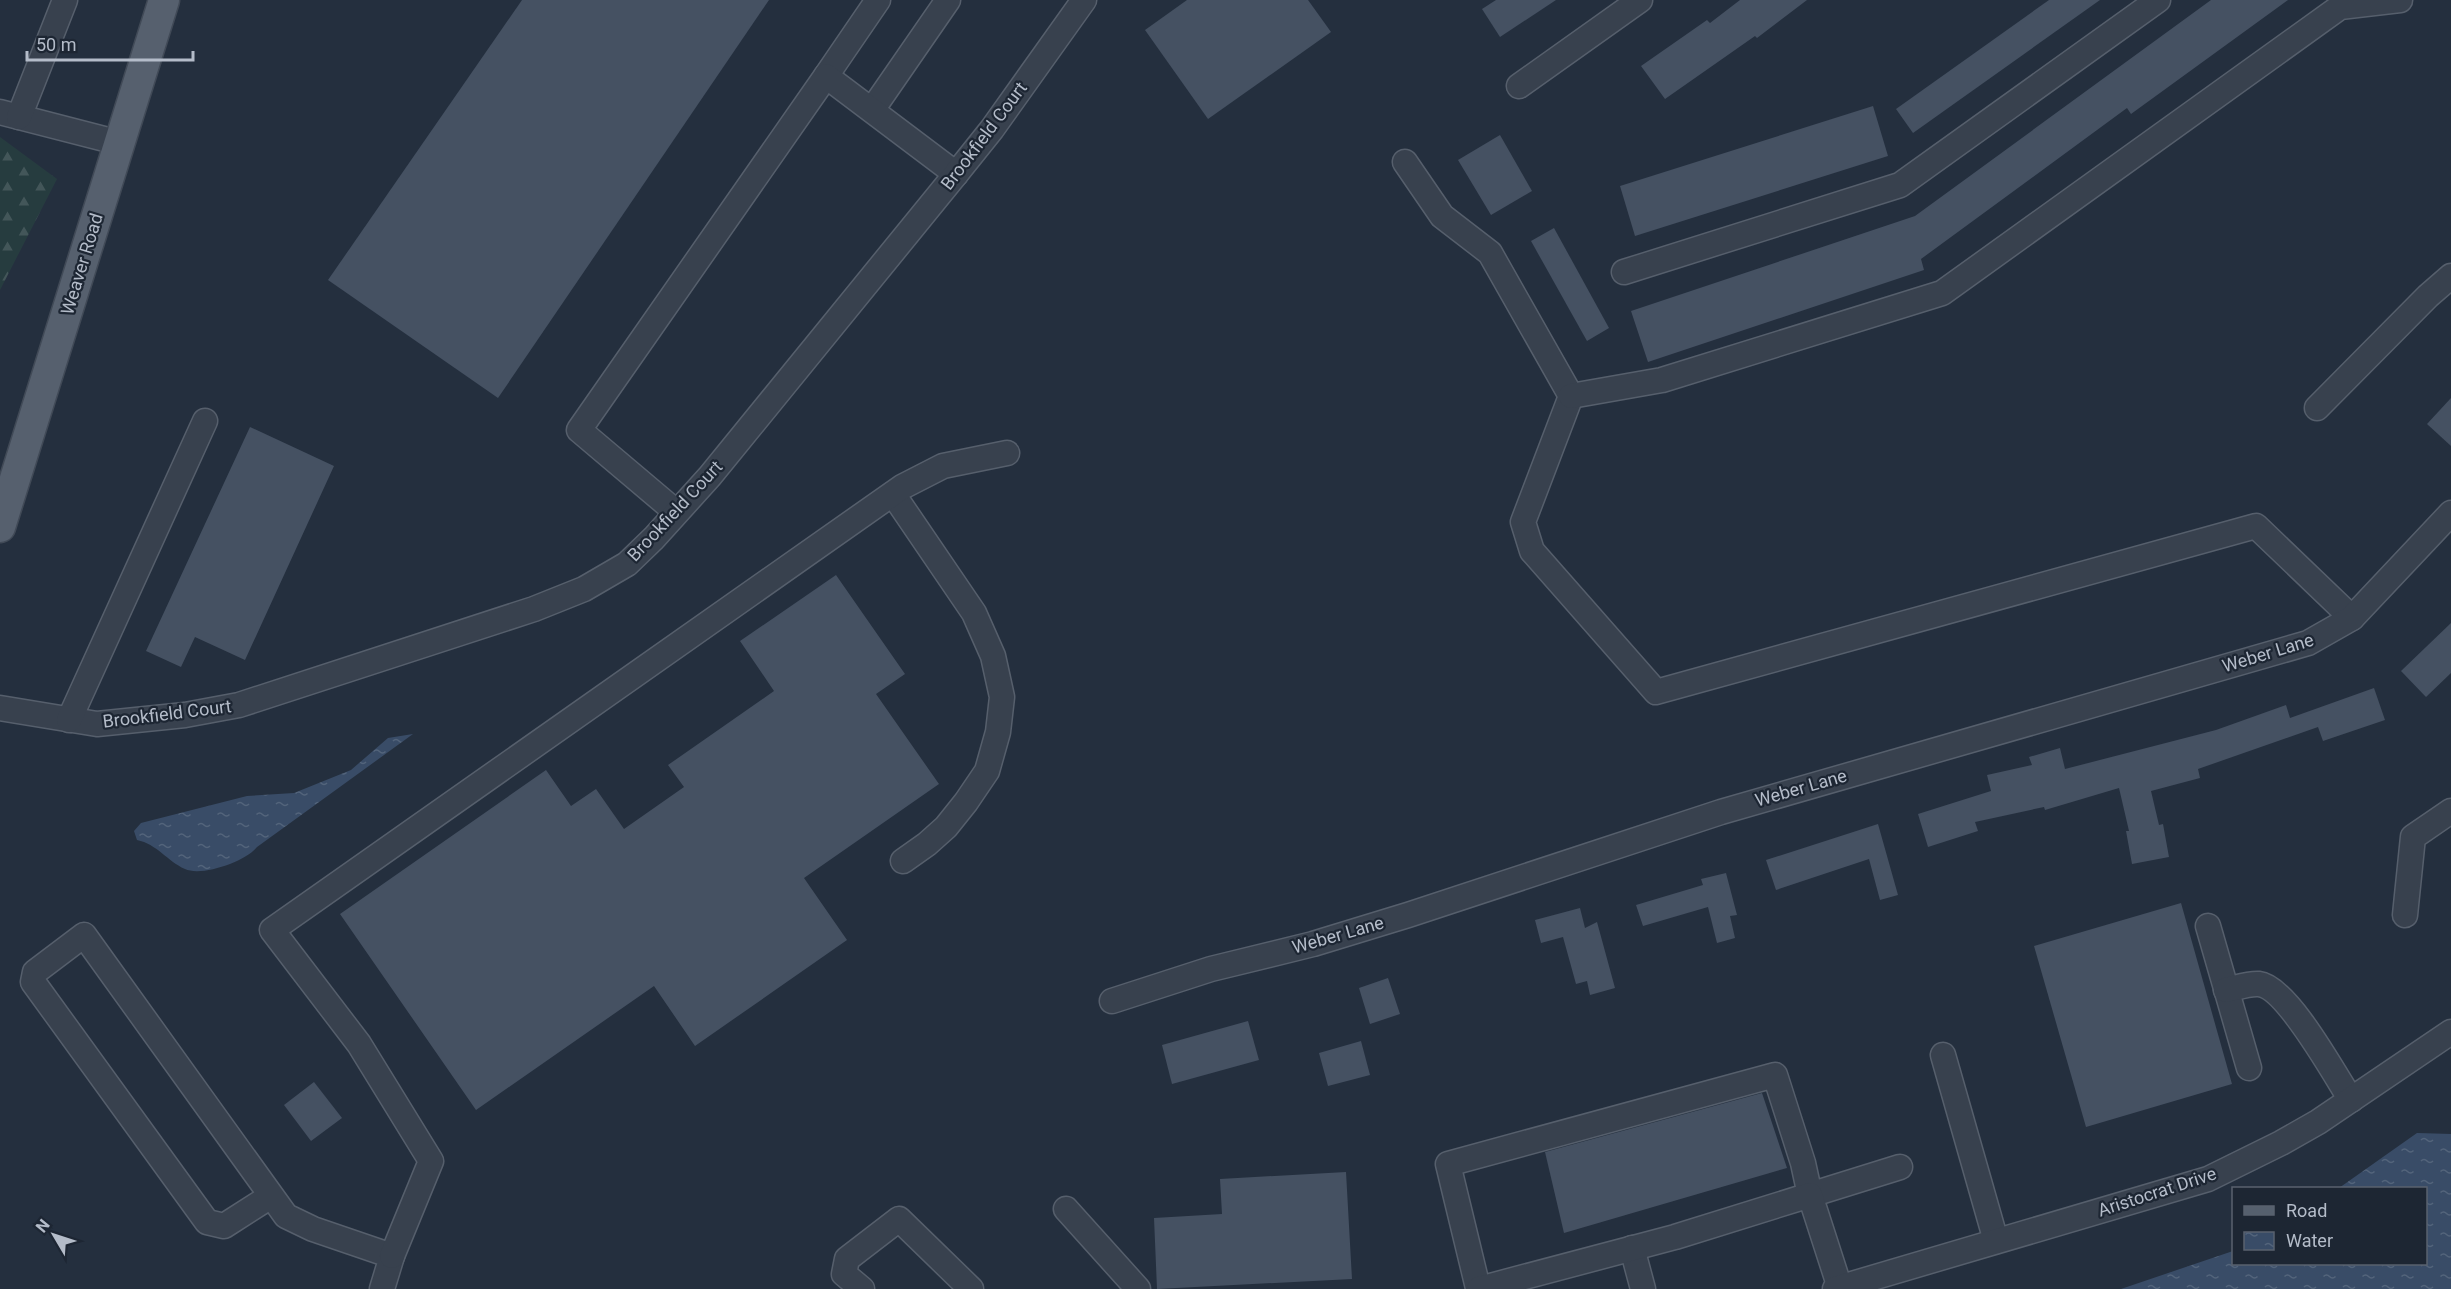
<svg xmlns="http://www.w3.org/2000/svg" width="2451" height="1289" font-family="Roboto,sans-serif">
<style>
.forest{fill:url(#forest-firs)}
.water{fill:url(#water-ripples)}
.building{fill:#455162}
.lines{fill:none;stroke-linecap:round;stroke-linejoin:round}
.minor-casing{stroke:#565f6c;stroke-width:27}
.major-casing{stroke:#414a57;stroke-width:33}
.minor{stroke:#38414e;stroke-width:24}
.major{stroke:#56606e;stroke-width:30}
.labels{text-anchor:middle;stroke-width:4.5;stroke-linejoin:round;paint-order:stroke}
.street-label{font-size:18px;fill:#b4bcc9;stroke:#1d2633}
</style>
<defs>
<pattern id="forest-firs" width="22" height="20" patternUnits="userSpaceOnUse" patternTransform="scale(1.5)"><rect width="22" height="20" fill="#263c3f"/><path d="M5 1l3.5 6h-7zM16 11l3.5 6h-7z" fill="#435659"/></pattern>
<pattern id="water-ripples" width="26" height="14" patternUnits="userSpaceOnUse" patternTransform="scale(1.5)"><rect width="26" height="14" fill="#394c67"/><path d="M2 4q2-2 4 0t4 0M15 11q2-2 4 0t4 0" fill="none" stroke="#53647b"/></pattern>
</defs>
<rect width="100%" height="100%" fill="#242f3e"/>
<polygon class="forest" points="0,137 57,179 0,290"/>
<g class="water">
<path d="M413,734L257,847C246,861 202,877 185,869C167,861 157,844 137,840L134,831L141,823L247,796L294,793L351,770L388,738Z"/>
<polygon points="2417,1133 2451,1134 2451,1289 2121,1289 2233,1251 2234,1264 2426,1264 2426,1188 2339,1188"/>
</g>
<g class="building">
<polygon points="522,0 769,0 498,398 328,280"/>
<polygon points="1187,0 1308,0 1331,32 1208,119 1145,30"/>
<polygon points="1496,0 1556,0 1500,37 1482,9"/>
<polygon points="1740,0 1807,0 1757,38 1755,36 1665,99 1641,66 1707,20 1710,23"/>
<polygon points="2049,0 2100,0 1913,133 1896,109"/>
<polygon points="2211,0 2288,0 2131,114 2127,108 1921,259 1924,270 1648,362 1631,311 1915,216"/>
<polygon points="1873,106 1888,156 1635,236 1620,186"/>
<polygon points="1500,135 1532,191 1491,215 1458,160"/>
<polygon points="1554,228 1609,328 1587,341 1531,241"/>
<polygon points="2451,398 2451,446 2427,424"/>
<polygon points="250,427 334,466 245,660 195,637 181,667 146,651"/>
<polygon points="836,575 905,674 876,694 939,784 804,878 847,940 695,1046 654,986 476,1110 340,914 546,770 571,806 596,789 624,829 684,787 668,765 774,691 740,641"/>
<polygon points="2451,623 2451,673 2426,697 2401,671"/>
<polygon points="2374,688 2385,720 2323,741 2318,727 2198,769 2200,778 2151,791 2159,825 2163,824 2169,857 2132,864 2126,831 2129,831 2119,788 2045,810 2044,807 1975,822 1978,831 1928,847 1918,814 1991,791 1987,775 2032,765 2029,757 2060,748 2065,769 2216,730 2286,705 2290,718"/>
<polygon points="1878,824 1898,895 1880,900 1869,859 1776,890 1766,860"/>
<polygon points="1726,873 1737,915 1730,916 1735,938 1717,943 1708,907 1643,926 1636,905 1703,885 1701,879"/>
<polygon points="2181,903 2232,1084 2086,1127 2034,946"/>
<polygon points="1580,908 1585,928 1597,922 1615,988 1590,995 1587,981 1576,984 1563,937 1541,943 1535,920"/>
<polygon points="1388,978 1400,1014 1370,1024 1359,988"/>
<polygon points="1248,1021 1259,1060 1172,1084 1162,1045"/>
<polygon points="1361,1041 1370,1075 1328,1086 1319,1053"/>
<polygon points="314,1082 342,1118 311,1141 284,1105"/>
<polygon points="1762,1093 1787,1168 1564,1233 1545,1152"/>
<polygon points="1346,1172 1352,1279 1157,1289 1154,1218 1222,1214 1220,1179"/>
</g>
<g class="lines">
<defs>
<g id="minor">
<polyline points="826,76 878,0"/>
<polyline points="1519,86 1640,0"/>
<polyline points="872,110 948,0"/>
<polyline points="0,112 120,143"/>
<polyline points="19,117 65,0"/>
<polyline points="1405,162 1442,216 1490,253 1571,396 1523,522 1532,551 1656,692 2256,526 2352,618"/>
<polyline points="1624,272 1900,185 2158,0"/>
<polyline points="1571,396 1662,380 1942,293 2340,7 2400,0"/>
<polyline points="2317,408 2428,296 2451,276"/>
<polyline points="893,494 974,613 993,656 1002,697 998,732 987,771 966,802 946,827 927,844 903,861"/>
<polyline points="676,512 579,430 826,76 956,174"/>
<polyline points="0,708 97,724 185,715 239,705 534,609 584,589 627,564 654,538 710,476 956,174 992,129 1084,0"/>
<polyline points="69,720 205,421"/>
<polyline points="2405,915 2413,837 2451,811"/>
<polyline points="2208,926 2249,1068"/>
<path d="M2226,990C2236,988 2249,983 2259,984C2287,987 2335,1075 2351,1100"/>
<polyline points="1112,1001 1211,969 1313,944 1408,915 1721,812 2308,643 2352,618 2451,513"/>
<polyline points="1943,1055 1996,1241"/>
<polyline points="271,1196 224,1226 207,1222 33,982 35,972 84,935 286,1216 313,1229 392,1256 382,1289"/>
<polyline points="1066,1209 1138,1289"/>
<polyline points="1632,1248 1643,1289"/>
<polyline points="392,1256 431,1161 359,1044 272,930 902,487 943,466 1007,453"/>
<polyline points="1478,1288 1448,1164 1775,1075 1803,1163 1810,1195 1900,1167"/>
<polyline points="862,1289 844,1274 847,1259 899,1219 971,1289"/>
<polyline points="1479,1289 1675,1237 1810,1195 1840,1288"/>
<polyline points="1835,1289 2208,1179 2281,1143 2318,1122 2451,1032"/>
</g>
<polyline id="major" points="0,527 164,0"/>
</defs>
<use href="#minor" class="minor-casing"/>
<use href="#major" class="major-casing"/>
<use href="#minor" class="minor"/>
<use href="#major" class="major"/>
</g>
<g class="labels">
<g class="street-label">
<text transform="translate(984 136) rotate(-53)" y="6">Brookfield Court</text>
<text transform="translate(82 264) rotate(-73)" y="6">Weaver Road</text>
<text transform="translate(675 511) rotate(-47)" y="6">Brookfield Court</text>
<text transform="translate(2268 653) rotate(-17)" y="6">Weber Lane</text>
<text transform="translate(167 714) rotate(-7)" y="6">Brookfield Court</text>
<text transform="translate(1801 788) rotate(-16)" y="6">Weber Lane</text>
<text transform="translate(1338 935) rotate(-16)" y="6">Weber Lane</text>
<text transform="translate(2157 1192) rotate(-18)" y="6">Aristocrat Drive</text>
</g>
</g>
<rect x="2232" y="1187" width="195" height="78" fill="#1d2633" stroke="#59626f" stroke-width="1.5"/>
<rect x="2244" y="1206" width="30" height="9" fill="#56606e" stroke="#59626f" stroke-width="1.5"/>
<text x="2286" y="1217" font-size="18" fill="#b4bcc9">Road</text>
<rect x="2244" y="1232" width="30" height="18" fill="url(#water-ripples)" stroke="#59626f" stroke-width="1.5"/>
<text x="2286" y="1247" font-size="18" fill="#b4bcc9">Water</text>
<g transform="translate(54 1235) rotate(309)" stroke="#1d2633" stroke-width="4.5" paint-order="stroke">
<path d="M0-4.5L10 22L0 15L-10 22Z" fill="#b4bcc9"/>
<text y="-9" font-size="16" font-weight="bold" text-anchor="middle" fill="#b4bcc9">N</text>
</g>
<path d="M27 51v9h166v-9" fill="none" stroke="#b4bcc9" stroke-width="3"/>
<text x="36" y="51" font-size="18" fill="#b4bcc9" stroke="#1d2633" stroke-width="4.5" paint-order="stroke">50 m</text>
</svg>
